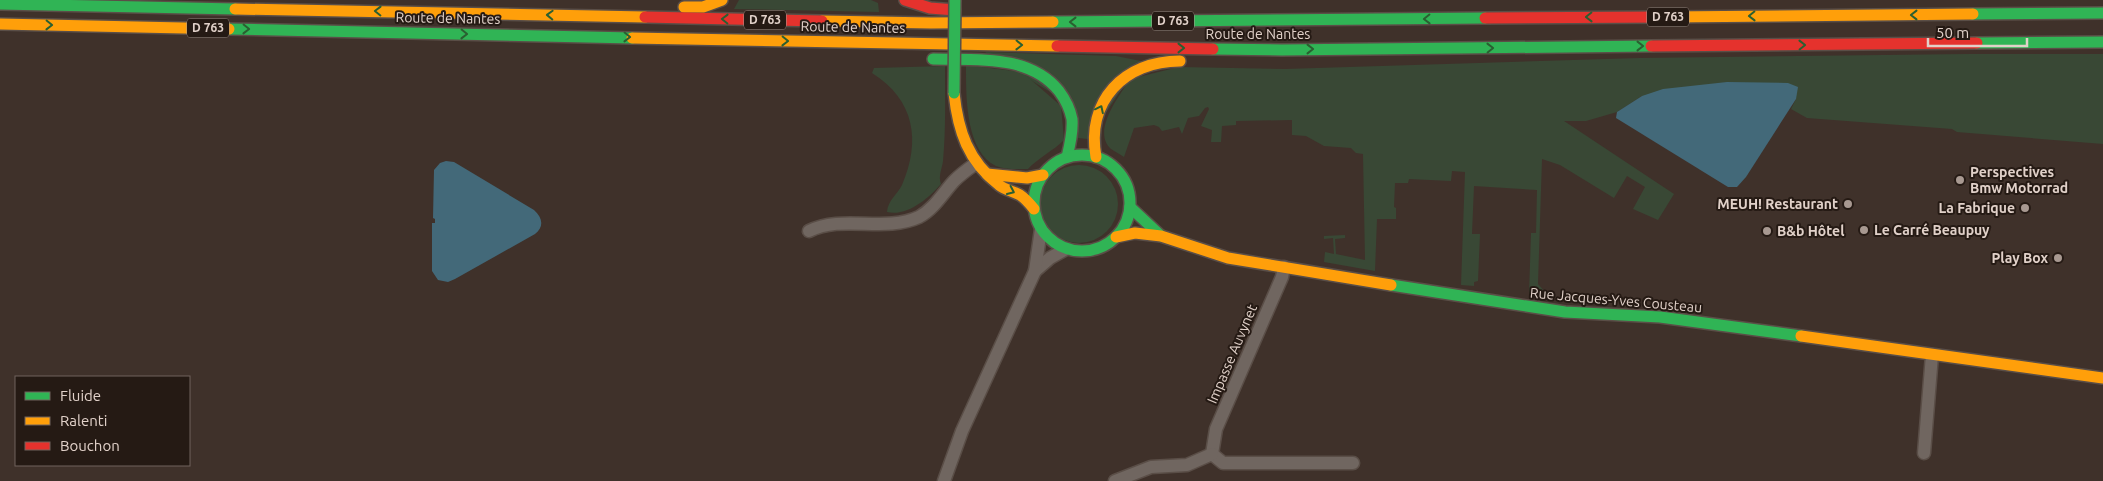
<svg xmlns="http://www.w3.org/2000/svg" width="2103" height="481" font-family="Ubuntu,sans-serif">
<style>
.green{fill:#394835}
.water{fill:#436979}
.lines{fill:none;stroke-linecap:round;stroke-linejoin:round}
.street-casing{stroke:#5a4e47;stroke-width:15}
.fast-casing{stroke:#5a4e47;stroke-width:14}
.slow-casing{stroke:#5a4e47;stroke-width:14}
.jam-casing{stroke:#5a4e47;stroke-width:14}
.street{stroke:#706660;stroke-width:12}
.fast{stroke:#30b455;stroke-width:11}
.slow{stroke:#ff9f0a;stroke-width:11}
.jam{stroke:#e5322d;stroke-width:11}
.fast-bridge-casing{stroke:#5a4e47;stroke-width:14;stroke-linecap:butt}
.fast-bridge{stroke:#30b455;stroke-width:11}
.oneway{stroke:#2a5f31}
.poi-dot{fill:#a89991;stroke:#251a14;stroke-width:2}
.labels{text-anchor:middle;stroke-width:4;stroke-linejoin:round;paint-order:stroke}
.shield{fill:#251a14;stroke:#a99a93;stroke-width:1}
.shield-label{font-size:12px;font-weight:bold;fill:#e1d1c9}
.street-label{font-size:14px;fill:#e1d1c9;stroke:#251a14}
.poi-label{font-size:14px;font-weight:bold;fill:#e1d1c9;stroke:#251a14;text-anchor:start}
</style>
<rect width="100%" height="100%" fill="#3f312a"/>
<g class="green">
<polygon points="739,0 871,0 878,3 879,12 734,9"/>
<polygon points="985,52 1116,56 1141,61 1088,139 1078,138 1073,106"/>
<path d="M1969,54H2103V144L1957,132L1952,129L1807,118L1791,109L1796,99L1642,96L1617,112L1586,121H1564L1674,194L1658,220L1633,209L1645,187L1627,176L1614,198L1560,165L1542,159L1538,284L1545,292L1543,294L1544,296L1529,295L1531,233H1536L1537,190L1474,186L1472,234H1480L1478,281L1474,282V286L1461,285L1465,172L1452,171L1451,181L1409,179L1408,183H1395L1394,207L1396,208V219H1377L1375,271L1324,262L1325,252L1334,254L1333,238L1324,239V236L1345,235V238L1335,239L1336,254L1365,260L1363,154L1356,153L1351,148L1324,146L1306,136L1292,135V120L1236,121V125L1222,126L1221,142H1211L1212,130L1201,126L1209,109L1208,107L1205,108L1199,116L1188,118L1182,134L1179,127L1162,131L1159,127L1154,125L1134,128L1124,157C1120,154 1115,152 1111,149C1091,131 1120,95 1130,79L1179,67L1285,69L1639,58Z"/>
<path d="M966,65L1022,72L1061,106L1064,140C1053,151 1038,158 1028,169C1018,169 1005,170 996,166C965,151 966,95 966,65Z"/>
<path d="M945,66C945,98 946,129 943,161C942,169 938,176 941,184C929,198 907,217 887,212C888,200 897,195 902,185C921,141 915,100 872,73L874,68Z"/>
<circle cx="1079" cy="204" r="39"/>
</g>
<g class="water">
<polygon points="1727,82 1788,83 1798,87 1796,99 1746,177 1737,187 1728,187 1616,118 1617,112 1642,96 1663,89"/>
<path d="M446,161L454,162L534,210C543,218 544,227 535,234L455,279L448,282L438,280L432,271V223H435V219L433,218L434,170L440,163Z"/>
</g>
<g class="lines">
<defs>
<g id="street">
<path d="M809,231C843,214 884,233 919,217C934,209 943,193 954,181C960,175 968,169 975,164"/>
<polyline points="1035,271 1050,258 1066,249"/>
<polyline points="1924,453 1932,355"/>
<polyline points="1212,454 1216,429 1282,277 1284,267"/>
<polyline points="1212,454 1223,463 1353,463"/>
<polyline points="944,481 962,431 1035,271 1041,229"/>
<polyline points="1115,481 1151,467 1187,465 1212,454"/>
</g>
<g id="fast">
<polyline points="0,4 235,9"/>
<polyline points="1973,14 2103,13"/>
<polyline points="1053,22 1485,18"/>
<polyline points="229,29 632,38"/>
<polyline points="1977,43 2103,42"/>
<polyline points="1213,49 1282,50 1651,46"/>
<path d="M933,59C976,60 1029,54 1059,91C1065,99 1070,109 1072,119C1073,132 1070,145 1067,157"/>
<circle cx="1082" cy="203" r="48"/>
<polyline points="1130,207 1161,236"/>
<polyline points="1391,285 1565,312 1660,317 1801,336"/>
</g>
<g id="slow">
<polyline points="684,7 703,7 722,0"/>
<polyline points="235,9 645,17"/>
<polyline points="1668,17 1973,14"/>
<polyline points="822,21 931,23 1053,22"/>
<polyline points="0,24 229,29"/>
<polyline points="632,38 1057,46"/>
<path d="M954,93C958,131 968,161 999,185C1005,190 1013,191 1020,195C1026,199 1030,204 1034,209"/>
<path d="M1096,157C1086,101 1124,61 1180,61"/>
<polyline points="987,174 1027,178 1043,175"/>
<polyline points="1116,237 1135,233 1161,236 1228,258 1391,285"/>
<polyline points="1801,336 2103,378"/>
</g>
<g id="jam">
<polyline points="905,0 930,8 955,10"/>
<polyline points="645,17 822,21"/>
<polyline points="1485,18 1668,17"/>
<polyline points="1057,46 1213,49"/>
<polyline points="1651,46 1977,43"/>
</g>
</defs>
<use href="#street" class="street-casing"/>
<use href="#fast" class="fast-casing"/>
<use href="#slow" class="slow-casing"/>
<use href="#jam" class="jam-casing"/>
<use href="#street" class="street"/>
<use href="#fast" class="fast"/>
<use href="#slow" class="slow"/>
<use href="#jam" class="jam"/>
<defs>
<polyline id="fast-bridge" points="954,93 955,0"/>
</defs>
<use href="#fast-bridge" class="fast-bridge-casing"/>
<use href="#fast-bridge" class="fast-bridge"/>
</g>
<defs><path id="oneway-chevron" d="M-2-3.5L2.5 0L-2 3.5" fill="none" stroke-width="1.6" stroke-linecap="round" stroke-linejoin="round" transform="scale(1.25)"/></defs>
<g class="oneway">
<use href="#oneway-chevron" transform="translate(378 11) rotate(-179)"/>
<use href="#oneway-chevron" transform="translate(550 15) rotate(-178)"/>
<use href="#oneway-chevron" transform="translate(1914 15) rotate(180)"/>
<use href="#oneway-chevron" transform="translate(1752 16) rotate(179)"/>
<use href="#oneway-chevron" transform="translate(1589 17) rotate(179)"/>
<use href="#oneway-chevron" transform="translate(725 19) rotate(-179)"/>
<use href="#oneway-chevron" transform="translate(1427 19) rotate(179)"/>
<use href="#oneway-chevron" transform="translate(1073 22) rotate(180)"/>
<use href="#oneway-chevron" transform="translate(49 25) rotate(1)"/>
<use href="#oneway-chevron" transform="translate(246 29) rotate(1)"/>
<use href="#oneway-chevron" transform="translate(464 34) rotate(1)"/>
<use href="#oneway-chevron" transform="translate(627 37) rotate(1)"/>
<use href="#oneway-chevron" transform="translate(785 41) rotate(1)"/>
<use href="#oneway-chevron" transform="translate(1019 45) rotate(1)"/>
<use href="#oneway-chevron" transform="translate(1802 45) rotate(-1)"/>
<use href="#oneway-chevron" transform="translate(1640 46)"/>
<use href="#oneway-chevron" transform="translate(1181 48)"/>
<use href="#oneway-chevron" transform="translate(1490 48) rotate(-1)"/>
<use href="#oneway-chevron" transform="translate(1310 49)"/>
<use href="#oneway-chevron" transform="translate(1100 109) rotate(-64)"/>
<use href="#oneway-chevron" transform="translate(1011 191) rotate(25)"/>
</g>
<g class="poi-dot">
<circle cx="1960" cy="180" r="5"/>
<circle cx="1848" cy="204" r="5"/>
<circle cx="2025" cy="208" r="5"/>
<circle cx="1864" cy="230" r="5"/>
<circle cx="1767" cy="231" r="5"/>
<circle cx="2058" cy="258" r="5"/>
</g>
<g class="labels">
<g class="shield">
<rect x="1647" y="7.5" width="42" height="19" rx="4"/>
<rect x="744" y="10.5" width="42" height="19" rx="4"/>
<rect x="1152" y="11.5" width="42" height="19" rx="4"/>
<rect x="187" y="18.5" width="42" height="19" rx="4"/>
</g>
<g class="shield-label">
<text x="1668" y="21">D 763</text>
<text x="765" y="24">D 763</text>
<text x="1173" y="25">D 763</text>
<text x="208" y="32">D 763</text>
</g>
<g class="street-label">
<text transform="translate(448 18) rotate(1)" y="5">Route de Nantes</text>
<text transform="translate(853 27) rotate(1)" y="5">Route de Nantes</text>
<text x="1258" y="39">Route de Nantes</text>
<text transform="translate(1616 300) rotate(5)" y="5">Rue Jacques-Yves Cousteau</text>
<text transform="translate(1232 354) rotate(-67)" y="5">Impasse Auvynet</text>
</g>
<g class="poi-label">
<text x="1970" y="177">Perspectives<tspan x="1970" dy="16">Bmw Motorrad</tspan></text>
<text x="1838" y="209" text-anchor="end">MEUH! Restaurant</text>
<text x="2015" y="213" text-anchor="end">La Fabrique</text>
<text x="1874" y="235">Le Carré Beaupuy</text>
<text x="1777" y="236">B&amp;b Hôtel</text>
<text x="2048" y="263" text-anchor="end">Play Box</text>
</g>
</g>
<rect x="15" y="376" width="175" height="90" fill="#251a14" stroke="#70635c"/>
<rect x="25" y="392" width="25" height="8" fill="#30b455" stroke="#70635c"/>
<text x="60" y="401" font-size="15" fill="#e1d1c9">Fluide</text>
<rect x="25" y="417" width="25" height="8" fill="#ff9f0a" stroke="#70635c"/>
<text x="60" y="426" font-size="15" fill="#e1d1c9">Ralenti</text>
<rect x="25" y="442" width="25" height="8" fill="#e5322d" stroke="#70635c"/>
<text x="60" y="451" font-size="15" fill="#e1d1c9">Bouchon</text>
<path d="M1928 38v8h99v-8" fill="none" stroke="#e1d1c9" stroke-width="2.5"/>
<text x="1936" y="38" font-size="15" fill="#e1d1c9" stroke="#251a14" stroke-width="4" paint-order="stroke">50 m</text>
</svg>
